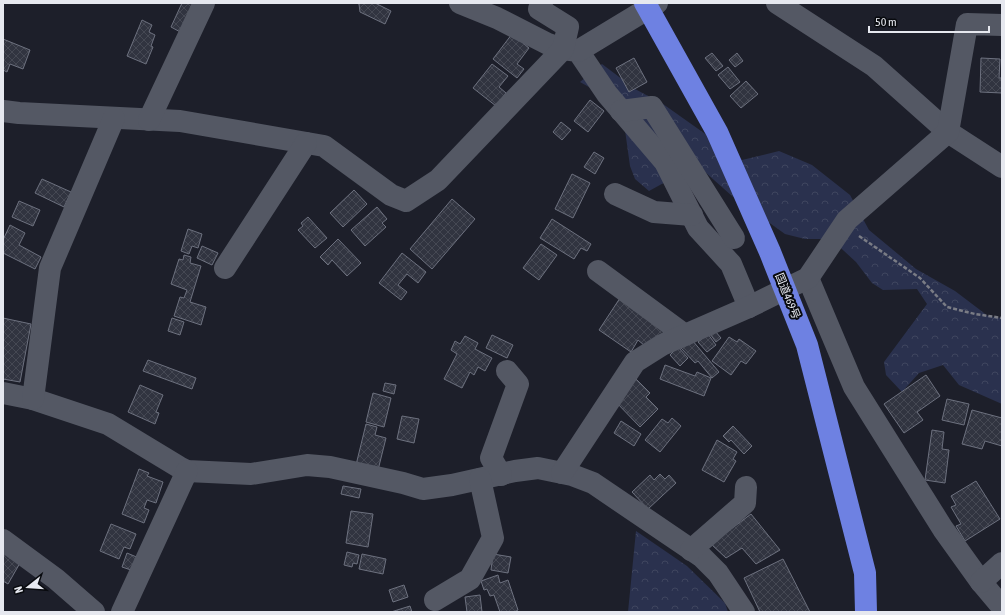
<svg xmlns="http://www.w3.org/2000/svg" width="1005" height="615" font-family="'Asap Condensed','Noto Sans JP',sans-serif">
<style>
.forest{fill:url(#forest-crowns)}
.building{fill:url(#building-cross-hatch);stroke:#6d717f}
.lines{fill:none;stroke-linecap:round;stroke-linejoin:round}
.path{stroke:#7a7c85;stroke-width:2.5;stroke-dasharray:4 2;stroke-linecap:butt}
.minor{stroke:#545864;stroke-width:22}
.highway{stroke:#6e81e2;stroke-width:22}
.labels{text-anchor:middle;stroke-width:4;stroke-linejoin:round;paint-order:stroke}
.street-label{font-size:11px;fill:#e6e8ef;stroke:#080a0e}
</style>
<defs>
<pattern id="forest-crowns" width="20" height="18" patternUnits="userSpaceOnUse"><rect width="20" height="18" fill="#2a314e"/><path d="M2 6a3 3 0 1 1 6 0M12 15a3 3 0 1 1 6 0" fill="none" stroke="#3f455f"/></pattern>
<pattern id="building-cross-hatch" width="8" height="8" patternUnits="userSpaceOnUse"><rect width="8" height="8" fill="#313440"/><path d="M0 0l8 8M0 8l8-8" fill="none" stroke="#454853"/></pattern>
</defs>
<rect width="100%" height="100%" fill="#1d1f2a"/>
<g class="forest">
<polygon points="602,64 635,89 663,104 742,160 779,151 812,165 850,195 869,230 916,269 955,291 988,316 1002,318 1002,404 959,385 943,365 919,373 902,392 886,375 884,362 927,304 917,289 883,290 872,283 856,262 831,239 805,239 785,234 732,196 705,172 669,180 649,191 635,179 630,166 625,130 612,100 580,82"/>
<polygon points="636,531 687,566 725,603 728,612 628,612"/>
</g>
<g class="building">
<polygon points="182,3 195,3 184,34 171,27"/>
<polygon points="357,3 375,3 391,11 385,24 360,12 359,4"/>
<polygon points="142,20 152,25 149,32 155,35 151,46 153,47 146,64 127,56"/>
<polygon points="512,34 529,48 517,64 524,69 517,78 493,59"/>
<polygon points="3,39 30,50 23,69 10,64 7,72 3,70"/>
<polygon points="712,53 723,66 716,71 705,58"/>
<polygon points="737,53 743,61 735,67 729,60"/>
<polygon points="634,58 647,82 629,92 616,68"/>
<polygon points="981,58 1000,59 999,78 1002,78 1002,93 980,92"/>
<polygon points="492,64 508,76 499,87 506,93 496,106 473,88"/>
<polygon points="728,67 740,82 730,89 718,75"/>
<polygon points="746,81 758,94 741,108 730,96"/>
<polygon points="590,100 604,111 588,132 574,121"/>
<polygon points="561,122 571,130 562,140 553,132"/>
<polygon points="594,152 604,158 595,174 584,167"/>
<polygon points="572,174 590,183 573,218 555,209"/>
<polygon points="42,179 71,192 64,207 35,193"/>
<polygon points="354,190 367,204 343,227 330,213"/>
<polygon points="452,199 475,219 432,269 410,249"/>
<polygon points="19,201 40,210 33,226 12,217"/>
<polygon points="377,207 387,219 382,223 386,227 365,246 351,230"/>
<polygon points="308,217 327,238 315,248 298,230 303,226 301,223"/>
<polygon points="552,219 591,244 587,251 581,248 574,259 540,238"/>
<polygon points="10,225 25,233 19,245 41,257 35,269 3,253 3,240"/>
<polygon points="188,229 202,234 198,248 192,246 189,254 181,251"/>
<polygon points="338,239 361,263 347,276 332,260 328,265 320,257"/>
<polygon points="541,244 557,255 539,280 523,268"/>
<polygon points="202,246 218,253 212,265 197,258"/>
<polygon points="402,253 426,272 418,283 407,274 398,285 407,292 401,300 379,283"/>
<polygon points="184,255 191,257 190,263 201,266 190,302 206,307 201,325 174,316 180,297 184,298 187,290 171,284 179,259 183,260"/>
<polygon points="620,298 665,330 658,341 645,346 638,340 631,352 599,330"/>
<polygon points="3,318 31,324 20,382 3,379"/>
<polygon points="172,318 184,322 180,335 168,331"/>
<polygon points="715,331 721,338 716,342 710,334"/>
<polygon points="708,334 716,345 707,352 698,342"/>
<polygon points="492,335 513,345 507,358 486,348"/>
<polygon points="465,336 478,343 475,349 492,358 485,371 478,367 474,375 470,372 462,388 444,379 457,354 451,350 455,341 460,344"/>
<polygon points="729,337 737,342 739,339 756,351 746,364 741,361 731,375 712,361"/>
<polygon points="692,340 719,372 712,378 698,361 695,363 681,348"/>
<polygon points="678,347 688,358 680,366 670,355"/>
<polygon points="148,360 196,378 192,389 143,371"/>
<polygon points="665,365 695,376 697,372 711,378 704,396 660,379"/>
<polygon points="926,375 940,396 917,412 923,420 904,433 884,404"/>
<polygon points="636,379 650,393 646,397 658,409 640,427 614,400"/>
<polygon points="385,383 396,385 394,394 383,391"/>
<polygon points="140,385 163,395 156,412 159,413 155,424 128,412"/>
<polygon points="373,393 391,398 384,427 366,422"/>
<polygon points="947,399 969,404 964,425 942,420"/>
<polygon points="972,410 1002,418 1002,446 985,441 982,449 962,444"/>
<polygon points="402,416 419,419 414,443 397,439"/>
<polygon points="672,418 681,426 660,452 645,440 662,419 668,423"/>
<polygon points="621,421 641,434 634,446 614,433"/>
<polygon points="366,424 377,427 375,435 386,438 378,470 356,465"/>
<polygon points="733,426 752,446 744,454 731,440 729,442 723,436"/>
<polygon points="932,430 944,432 942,449 949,450 945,483 925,480"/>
<polygon points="717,440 737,452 733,459 736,461 724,482 702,470"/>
<polygon points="139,469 149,473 147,476 163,482 156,503 147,500 144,508 149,510 144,523 122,514"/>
<polygon points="660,474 665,479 669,475 676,483 648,509 632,492 650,475 654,480"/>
<polygon points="976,481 1000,519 965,541 956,526 961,524 951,507 956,505 951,496"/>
<polygon points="343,486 361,489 359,498 341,494"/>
<polygon points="351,511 373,514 368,547 346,543"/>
<polygon points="751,514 780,550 756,564 742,548 726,558 711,544"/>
<polygon points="111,524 136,534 130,549 124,547 119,559 100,551"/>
<polygon points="347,552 359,555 357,564 353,563 352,567 344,565"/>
<polygon points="3,553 20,563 8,584 3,581"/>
<polygon points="127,553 139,558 134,571 122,567"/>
<polygon points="362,554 386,559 383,574 359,569"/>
<polygon points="493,554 511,557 508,573 491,570"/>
<polygon points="783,559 810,612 760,612 744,578"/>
<polygon points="498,575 500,583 508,580 518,610 514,612 500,612 494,595 490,596 487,589 484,590 481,581"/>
<polygon points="404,585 408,597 393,602 389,590"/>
<polygon points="480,595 482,612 467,612 465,597"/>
<polygon points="410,606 412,612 391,612"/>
</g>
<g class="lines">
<polyline class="path" points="859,236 920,278 947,307 975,314 1002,318"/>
<g class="minor">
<polyline points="460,3 497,18 548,44 563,49 578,51 607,94 665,162 698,228 731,264 749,307"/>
<polyline points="777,3 874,66 948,132 1002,167"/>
<polyline points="578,51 657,3"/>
<polyline points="3,111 19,113 180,121 324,146 391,195 406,201 438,180 563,49 568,27 539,9 542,3"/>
<polyline points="621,111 652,107 734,238"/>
<polyline points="149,120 204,3"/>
<polyline points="615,194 654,212 692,215"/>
<polyline points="225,268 306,143"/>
<polyline points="598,271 685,335"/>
<polyline points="808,278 854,387 943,529 981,582 1002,607"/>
<polyline points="3,393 33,399 108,424 179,467 187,471 251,474 307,465 330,467 403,483 423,489 452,485 515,471 538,468 572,475 593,483 702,557 718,573 744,612"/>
<polyline points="33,399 50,268 114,118"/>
<polyline points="562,473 635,362 662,345 749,307 808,278 847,220 948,132 967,24 1002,25"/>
<polyline points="501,475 491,458 518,384 507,371"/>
<polyline points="3,540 56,579 94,612"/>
<polyline points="691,550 745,503 746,487"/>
<polyline points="981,582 1002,563"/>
<polyline points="435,600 470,579 493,538 480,479"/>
<polyline points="122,612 187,471"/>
</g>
<polyline class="highway" points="645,3 717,132 770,252 807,345 865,573 866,612"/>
</g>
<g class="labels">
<g class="street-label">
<text transform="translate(788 296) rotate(68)" y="4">国道469号</text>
</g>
</g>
<rect width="1005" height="615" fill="none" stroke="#e6e8ef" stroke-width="8"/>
<g transform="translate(28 587) rotate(253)" stroke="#080a0e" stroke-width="3" paint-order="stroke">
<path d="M0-3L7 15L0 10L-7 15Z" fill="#e6e8ef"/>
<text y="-6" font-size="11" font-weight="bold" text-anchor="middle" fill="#e6e8ef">N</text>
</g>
<path d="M869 26v6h120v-6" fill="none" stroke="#e6e8ef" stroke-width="2"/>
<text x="875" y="26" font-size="12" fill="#e6e8ef" stroke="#080a0e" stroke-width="3" paint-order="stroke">50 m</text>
</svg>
